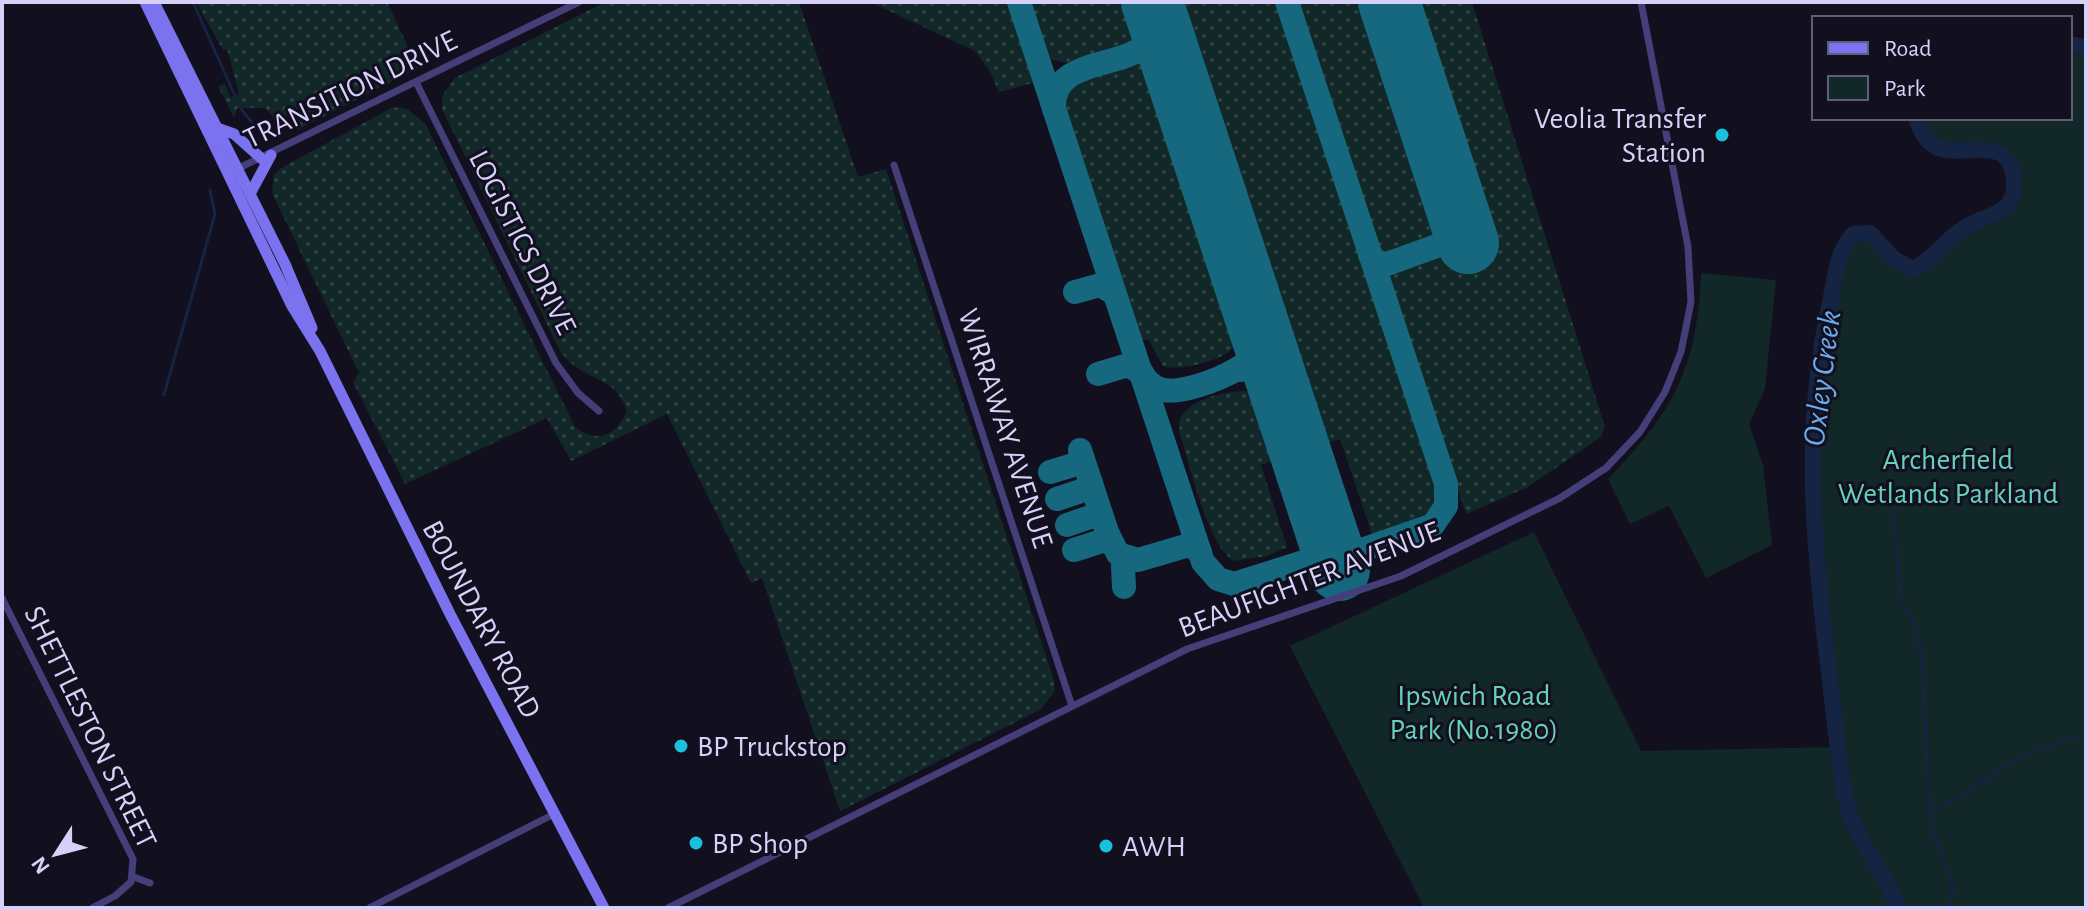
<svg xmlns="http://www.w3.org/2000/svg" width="2088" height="910" font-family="'Alegreya Sans',sans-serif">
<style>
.grass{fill:url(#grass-dots)}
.green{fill:#122727}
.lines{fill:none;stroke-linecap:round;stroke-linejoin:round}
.stream{stroke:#142442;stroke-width:3}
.river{stroke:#142442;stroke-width:16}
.taxiway{stroke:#16687e;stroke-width:24}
.runway{stroke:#16687e;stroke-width:62}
.street{stroke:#443f78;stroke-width:7}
.secondary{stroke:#7b72ef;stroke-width:11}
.poi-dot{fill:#19c1de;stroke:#120f1e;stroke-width:3}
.labels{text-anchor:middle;stroke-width:6;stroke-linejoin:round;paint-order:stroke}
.street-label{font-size:30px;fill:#d7d1fa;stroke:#120f1e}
.poi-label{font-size:30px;fill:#d7d1fa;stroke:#120f1e;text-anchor:start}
.park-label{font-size:30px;fill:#66d1bb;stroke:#120f1e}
.water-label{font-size:32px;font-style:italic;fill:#6aabee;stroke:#120f1e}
</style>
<defs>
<pattern id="grass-dots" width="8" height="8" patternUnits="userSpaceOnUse" patternTransform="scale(2)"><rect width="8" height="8" fill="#122727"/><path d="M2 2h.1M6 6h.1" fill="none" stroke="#344547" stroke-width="1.8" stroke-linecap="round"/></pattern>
</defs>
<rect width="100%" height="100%" fill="#120f1e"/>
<g class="grass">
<polygon points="196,2 387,2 418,68 297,130 289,115 277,121 265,108 237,108 234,118 218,86 225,84 231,98 239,94 227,49 223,50"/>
<path d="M605,2H799L858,177L886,169L1054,680L1055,691L1040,710L840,811L762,578L751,583L667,414L571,461L547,418L405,484L353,382L359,373L272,193L274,174L283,167L393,107L407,109L425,123L575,427C597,444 617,436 627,411C613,371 585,385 560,351L442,109V96L455,78Z"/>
<polygon points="870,2 1010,2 1036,82 999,92 989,70 975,51"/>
<path d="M1028,2H1129L1140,36C1132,48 1115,50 1101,55C1040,75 1044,53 1028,2Z"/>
<path d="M1175,2H1280L1440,488C1444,522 1401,538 1373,537L1340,439L1321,445Z"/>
<polygon points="1295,2 1374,2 1412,117 1409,132 1440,229 1431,243 1387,256 1376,248"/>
<polygon points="1402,2 1472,2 1605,427 1601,437 1526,488 1466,514 1387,279 1397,267 1489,237 1449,118 1437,108"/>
<path d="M1144,60L1150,64L1239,334C1238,335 1236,345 1235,346C1227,360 1177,372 1163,366L1149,340H1143L1135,328L1062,103C1067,77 1120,59 1144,60Z"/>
<path d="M1246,391L1260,397L1280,458L1261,465L1287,547L1267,556L1235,561C1209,551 1189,462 1180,434L1179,421C1187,399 1226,391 1246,391Z"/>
</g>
<g class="green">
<path d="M2070,44L2086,47V908H1424L1290,646L1534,532L1641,751L1838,747C1832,679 1819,611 1813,542C1805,460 1814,374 1831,294C1836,272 1837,240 1861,232C1883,235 1889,267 1909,268C1927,269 1941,245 1954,235C1969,223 1997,221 2009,206C2018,194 2014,177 2010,164L1987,148C1957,151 1925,155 1916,118H2070Z"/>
<path d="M1701,273L1776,280L1765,389L1749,424L1763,465L1772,545L1706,578L1669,506L1630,524L1608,479C1673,412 1697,369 1701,273Z"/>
</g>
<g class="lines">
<g class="stream">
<polyline points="193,2 235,96"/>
<polyline points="241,109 254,125"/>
<polyline points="164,395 215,214 210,190"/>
<polyline points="1891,485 1901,598 1917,629 1922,657 1930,823 1950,876 1953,890 1950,908"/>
<polyline points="1929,813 1959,798 2015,759 2071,737 2086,744"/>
</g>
<g class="river">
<polyline points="2070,44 2086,47"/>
<path d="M1898,908C1886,873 1855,838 1847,804C1837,759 1834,711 1828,665C1813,541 1802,427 1830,302C1835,279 1836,252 1853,234L1870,233L1894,259L1913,269C1935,259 1948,235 1971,224C1993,213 2015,213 2014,182C2011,130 1964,160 1936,147C1926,142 1919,129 1916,118"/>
</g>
<g class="taxiway">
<polyline points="1019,2 1203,562 1218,579 1234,584 1323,556 1347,555 1433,525 1446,506 1446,484 1287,2"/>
<path d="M1135,52C1181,46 1190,119 1201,151"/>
<path d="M1054,109C1050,40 1177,85 1151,2"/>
<polyline points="1370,255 1377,262 1387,264 1453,240 1459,223 1448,182"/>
<polyline points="1075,292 1100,285 1114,293"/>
<path d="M1240,370C1284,363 1291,425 1302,456"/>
<path d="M1141,371C1146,381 1153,388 1164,390C1185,395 1255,369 1260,346C1264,324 1241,274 1234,251"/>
<polyline points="1098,374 1128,365 1141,373"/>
<polyline points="1080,450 1107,532 1118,554 1138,560 1189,545 1200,552"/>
<path d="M1306,470C1314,493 1325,555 1355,552"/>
<polyline points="1050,472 1080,463 1085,466"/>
<polyline points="1057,499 1087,489 1091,483"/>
<polyline points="1067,525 1096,515 1099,509"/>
<polyline points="1074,550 1105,540 1112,544"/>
<polyline points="1124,587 1123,566 1130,560"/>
</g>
<g class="runway">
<polyline points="1152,2 1339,570"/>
<polyline points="1389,2 1468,243"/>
</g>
<g class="street">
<polyline points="417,84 556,363 578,393 599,411"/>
<polyline points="894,165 1072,706"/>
<polyline points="237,169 579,2"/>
<polyline points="2,598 133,859 131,882 115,896 92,908"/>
<polyline points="134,877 150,883"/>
<polyline points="369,908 556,813"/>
<polyline points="668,908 1187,649 1401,576 1560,498 1606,468 1640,432 1665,392 1681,352 1691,302 1688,247 1641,2"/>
</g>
<g class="secondary">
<polyline points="145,2 292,306 320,351 450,614 604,908"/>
<polyline points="154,2 285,264 312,328"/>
<polyline points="217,128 234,134 262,159"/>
<polyline points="250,194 271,155"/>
</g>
</g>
<g class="poi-dot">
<circle cx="1722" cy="135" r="8"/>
<circle cx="681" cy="746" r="8"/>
<circle cx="696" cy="843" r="8"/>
<circle cx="1106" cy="846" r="8"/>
</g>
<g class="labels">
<g class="street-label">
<text transform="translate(350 89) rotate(-26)" y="10">TRANSITION DRIVE</text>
<text transform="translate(523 242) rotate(63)" y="10">LOGISTICS DRIVE</text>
<text transform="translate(1006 428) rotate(72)" y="10">WIRRAWAY AVENUE</text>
<text transform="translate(1309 579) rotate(-21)" y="10">BEAUFIGHTER AVENUE</text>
<text transform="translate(482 619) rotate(62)" y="10">BOUNDARY ROAD</text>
<text transform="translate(91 727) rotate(64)" y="10">SHETTLESTON STREET</text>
</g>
<g class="poi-label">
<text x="1706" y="128" text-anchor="end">Veolia Transfer<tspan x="1706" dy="34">Station</tspan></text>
<text x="697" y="756">BP Truckstop</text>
<text x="712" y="853">BP Shop</text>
<text x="1122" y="856">AWH</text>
</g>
<g class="park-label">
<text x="1948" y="469">Archerfield<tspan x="1948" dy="34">Wetlands Parkland</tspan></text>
<text x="1474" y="705">Ipswich Road<tspan x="1474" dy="34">Park (No.1980)</tspan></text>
</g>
<g class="water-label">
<text transform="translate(1821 378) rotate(-83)" y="11">Oxley Creek</text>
</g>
</g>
<rect width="2088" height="910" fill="none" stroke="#d7d1fa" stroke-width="8"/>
<rect x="1812" y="16" width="260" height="104" fill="#120f1e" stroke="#615d76" stroke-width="2"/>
<rect x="1828" y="42" width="40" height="12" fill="#7b72ef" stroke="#615d76" stroke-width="2"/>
<text x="1884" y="56" font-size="24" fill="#d7d1fa">Road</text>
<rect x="1828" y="76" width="40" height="24" fill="#122727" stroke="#615d76" stroke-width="2"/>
<text x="1884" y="96" font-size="24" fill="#d7d1fa">Park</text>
<g transform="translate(56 854) rotate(234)" stroke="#120f1e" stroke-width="6" paint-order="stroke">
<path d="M0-6L14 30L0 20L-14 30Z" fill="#d7d1fa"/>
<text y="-12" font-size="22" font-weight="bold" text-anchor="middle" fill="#d7d1fa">N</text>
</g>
</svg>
